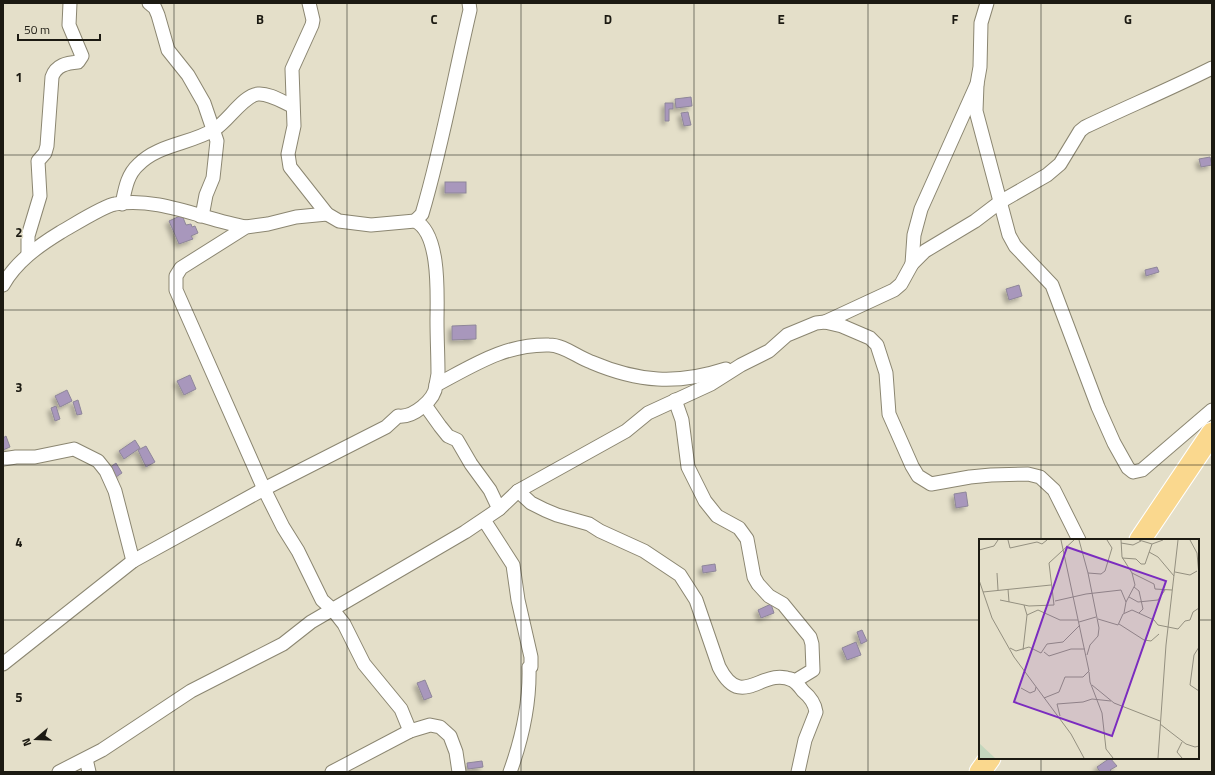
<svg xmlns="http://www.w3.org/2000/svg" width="1215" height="775" font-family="'Titillium Web',sans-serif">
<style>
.building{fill:#a897bc;stroke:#8e8699;filter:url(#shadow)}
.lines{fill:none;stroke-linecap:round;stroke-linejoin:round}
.minor-casing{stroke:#8b8671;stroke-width:15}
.trunk-casing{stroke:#fff;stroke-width:23}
.minor{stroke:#fff;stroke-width:13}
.trunk{stroke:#fad88e;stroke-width:21}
.grid{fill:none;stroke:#1c1a12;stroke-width:1;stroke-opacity:0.55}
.inset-road{fill:none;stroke:#949080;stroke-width:1}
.view{fill:#7b2cbf;fill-opacity:0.15;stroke:#7b2cbf;stroke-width:2}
.inset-edge{fill:none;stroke:#1c1a12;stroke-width:2}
.grid-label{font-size:13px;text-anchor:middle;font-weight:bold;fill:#1c1a12;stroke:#e4dfc9;stroke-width:3;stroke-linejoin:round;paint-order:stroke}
</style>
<defs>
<filter id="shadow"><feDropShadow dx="-3.5" dy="3.5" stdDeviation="2" flood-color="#0004"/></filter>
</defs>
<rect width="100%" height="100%" fill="#e4dfc9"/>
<g class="building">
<polygon points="691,97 692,106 676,108 675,99"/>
<polygon points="665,103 673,103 673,109 669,109 669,121 665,121"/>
<polygon points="688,112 691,125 684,126 681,113"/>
<polygon points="1210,157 1212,165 1201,167 1199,159"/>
<rect x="445" y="182" width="21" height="11"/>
<polygon points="182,215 186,225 191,224 192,227 195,226 198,233 191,236 193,239 179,244 169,221"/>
<polygon points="1157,267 1159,272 1146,276 1145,270"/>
<polygon points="1019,285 1022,296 1009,300 1006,289"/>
<polygon points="476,325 476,339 452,340 452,326"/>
<polygon points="190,375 196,389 184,395 177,381"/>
<polygon points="67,390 72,401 60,407 55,396"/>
<polygon points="78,400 82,414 77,415 73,402"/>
<polygon points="56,406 60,419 55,421 51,408"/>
<polygon points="6,436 10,447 3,450 3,438"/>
<polygon points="135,440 140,448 124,459 119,451"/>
<polygon points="146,446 155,462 146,467 138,450"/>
<polygon points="116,463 122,473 116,477 109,468"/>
<polygon points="966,492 968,506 956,508 954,494"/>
<polygon points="715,564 716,571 703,573 702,566"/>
<polygon points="771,604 774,613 761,618 758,610"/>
<polygon points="862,630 867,641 861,644 857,632"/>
<polygon points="856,642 861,655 847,660 842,648"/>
<polygon points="425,680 432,697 424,700 417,683"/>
<polygon points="1110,758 1117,766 1110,770 1112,772 1100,772 1097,767"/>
<polygon points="482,761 483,767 468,769 467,763"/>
</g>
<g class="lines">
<defs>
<g id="minor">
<polyline points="149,3 155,8 158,15 168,50 188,75 204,103 217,141 213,178 206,195 203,211 200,216"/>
<path d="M309,3L313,20L312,25L292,69L294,126L288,154L290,167L327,214L339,221L371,225L415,221C441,233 437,298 437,321C437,339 438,356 438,374L436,385"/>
<polyline points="977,84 976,111 1009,235 1015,246 1052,285 1098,407 1114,443 1128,468 1133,472 1142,470 1212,410"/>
<path d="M122,204C125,190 127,175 138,165C158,144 191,144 215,129C228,121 244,95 258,94C269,93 281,101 292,106"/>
<polyline points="327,214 296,217 268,224 246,227 181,268 176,276 176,290 264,489 283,527 298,551 322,600 333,610 344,624 364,664 401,709 410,731"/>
<path d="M415,221L422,214C442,147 454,78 470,10L469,3"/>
<path d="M28,254V236L40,196L38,161L45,153L47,146L52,77C56,65 67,63 78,62L82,56L69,25L70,3"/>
<polyline points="912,264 914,235 921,209 977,84 980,67 981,23 987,3"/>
<path d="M3,285C16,262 38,246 61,232C72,226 103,206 115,204C157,196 205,220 246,227"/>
<path d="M825,322L894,290L901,284L912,264L925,251L975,221L1000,202L1047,175L1060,164L1080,131L1085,127C1127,107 1170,89 1212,68"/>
<polyline points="675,400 682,420 688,467 705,501 717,516 739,528 747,539 754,577 758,584 769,596 783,604 810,637 812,644 813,670 795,681 791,679"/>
<polyline points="425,405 440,426 448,436 457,440 471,464 490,490 499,509"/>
<polyline points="3,459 16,457 35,457 74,449 98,461 106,471 115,491 133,561"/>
<path d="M518,491L531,503L545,510L557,515L589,524L600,531L644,551L680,575L696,600L719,667C742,712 762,666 792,680C796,682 800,687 803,691C809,696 815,704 816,712L805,740L798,772"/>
<path d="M484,520L513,565L518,600L531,657V667H529C530,702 522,739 510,772"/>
<path d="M3,664L133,561L264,489L386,427L398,416C413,418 435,400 436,385C474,365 505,344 549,345C564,345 577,357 591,362C638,382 677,385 726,369"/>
<polyline points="86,759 89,772"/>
<polyline points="59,772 102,750 191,691 283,644 311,622 465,532 499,509 518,491 626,431 648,413 711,384 741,365 769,351 787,335 816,323 825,322 842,326 870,338 877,345 886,373 889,414 912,466 918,476 931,484 970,477 991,475 1028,474 1040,477 1054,490 1079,540"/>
<polyline points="332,772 410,731 430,725 440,727 450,736 456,752 459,772"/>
</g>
<g id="trunk">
<polyline points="1140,540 1212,433"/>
<polyline points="980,772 990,758"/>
</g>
</defs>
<use href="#minor" class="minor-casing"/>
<use href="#trunk" class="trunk-casing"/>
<use href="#minor" class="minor"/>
<use href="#trunk" class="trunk"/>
</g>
<path class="grid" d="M174,3V772M347,3V772M521,3V772M694,3V772M868,3V772M1041,3V540M3,155H1212M3,310H1212M3,465H1212M3,620H980M1198,620H1212M1041,758V772"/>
<g transform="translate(979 539)">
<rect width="220" height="220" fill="#e4dfc9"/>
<path d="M0,204L16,219H0Z" fill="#c4d7bd"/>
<path class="inset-road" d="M29,1L31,9L58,3L63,5L68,1M100,1L109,34L120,89L119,97L111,106L108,116M142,1L143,18L153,34L156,46L147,63M160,1L173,5L184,1M211,1L218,14L220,36M142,4L154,6L162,2M0,11L15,7L19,1M170,13L179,18L195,37M143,19L157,20L162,25H166L173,5M196,33L211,36L218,32M18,34L19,51M109,34L122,35L126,32L133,9L128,1M153,34L175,45L176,50L193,51M0,41L13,79L35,118L92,195L105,219M155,48L160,52L164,70L160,74M29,50L30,63M4,53L72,46M150,58L159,63L179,61L186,51M21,61L50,67L75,66L70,24L95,1M76,62L107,55L142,51L147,63L145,74M48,76L59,71L81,81H99M119,80L139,86L144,75L153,71L175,81L179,86L199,90L206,82L211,81L214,73L220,69M100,83L117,78M140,85L165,101L172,102L180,95M220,108L215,116L211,146L220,152M31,109L37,112L50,108L62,114L68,105L84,103L101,86M44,111L48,76L45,66M65,113L70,117L92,110H106M110,133L111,143L123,174L127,210L134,219M113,146L135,164L181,182M42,149L51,154L56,152L57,148M65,159L80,153L86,138H104L110,132L82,1M81,177L78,165L104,163L113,160L132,162M181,185L207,205L216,208L220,207M179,219L187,106L199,1M203,219L198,213L203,203"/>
<path class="view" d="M88,8L187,42L133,197L35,163Z"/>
<rect width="220" height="220" class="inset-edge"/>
</g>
<g class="grid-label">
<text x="260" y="24">B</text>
<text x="434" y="24">C</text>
<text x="608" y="24">D</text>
<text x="781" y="24">E</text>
<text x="955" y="24">F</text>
<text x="1128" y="24">G</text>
<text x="19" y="82">1</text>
<text x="19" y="237">2</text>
<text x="19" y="392">3</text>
<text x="19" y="547">4</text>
<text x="19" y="702">5</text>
</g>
<rect width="1215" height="775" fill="none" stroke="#1c1a12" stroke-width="8"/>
<g transform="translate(36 739) rotate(251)" stroke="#e4dfc9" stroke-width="3" paint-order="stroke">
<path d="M0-3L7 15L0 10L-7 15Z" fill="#1c1a12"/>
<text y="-6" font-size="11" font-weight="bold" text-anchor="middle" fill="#1c1a12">N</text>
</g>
<path d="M18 34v6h82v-6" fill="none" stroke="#1c1a12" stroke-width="2"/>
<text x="24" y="34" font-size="12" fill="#1c1a12" stroke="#e4dfc9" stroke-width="3" paint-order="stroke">50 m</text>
</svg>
